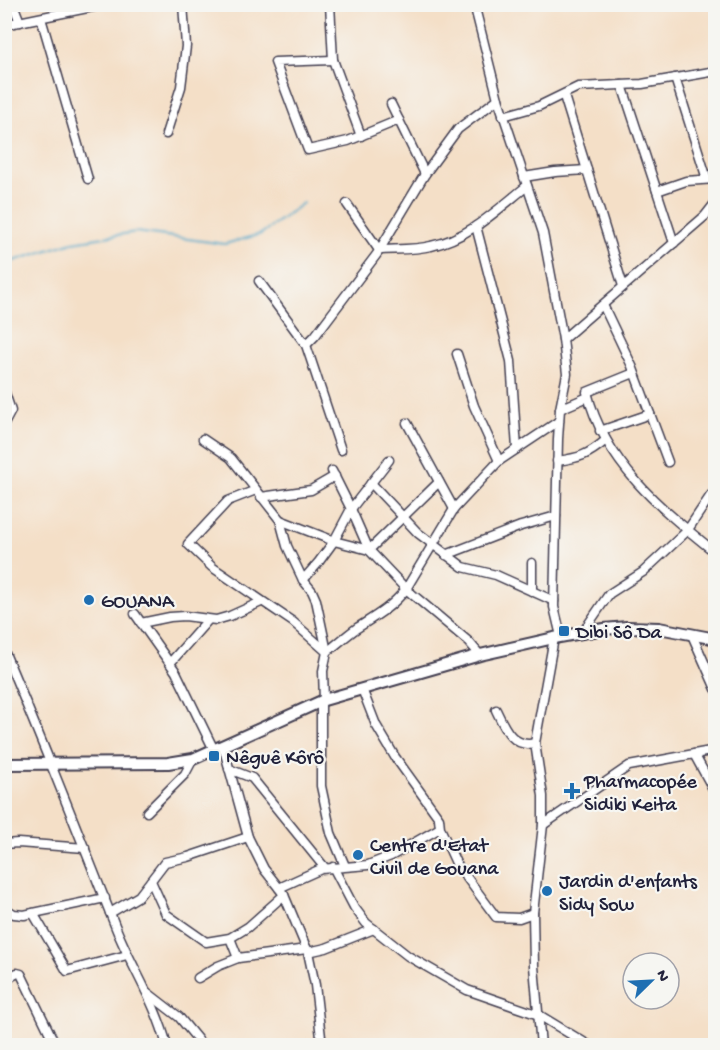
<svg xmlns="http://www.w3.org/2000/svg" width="720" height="1050" font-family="'Gochi Hand',sans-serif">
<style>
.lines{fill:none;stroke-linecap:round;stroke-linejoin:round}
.stream{stroke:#4ba6c9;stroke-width:2}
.minor-casing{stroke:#423e50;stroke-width:11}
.tertiary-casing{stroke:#423e50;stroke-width:14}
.minor{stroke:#fff;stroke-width:8}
.tertiary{stroke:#fff;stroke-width:10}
.poi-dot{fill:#1f6fb2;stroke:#f6f6f2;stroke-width:2}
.labels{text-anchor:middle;stroke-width:4.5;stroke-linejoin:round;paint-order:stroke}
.poi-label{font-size:20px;fill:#22223b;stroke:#f6f6f2;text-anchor:start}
</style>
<rect width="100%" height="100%" fill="#f6f6f2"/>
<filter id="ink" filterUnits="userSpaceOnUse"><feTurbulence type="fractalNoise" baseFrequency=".0167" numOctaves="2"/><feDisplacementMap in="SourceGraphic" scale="12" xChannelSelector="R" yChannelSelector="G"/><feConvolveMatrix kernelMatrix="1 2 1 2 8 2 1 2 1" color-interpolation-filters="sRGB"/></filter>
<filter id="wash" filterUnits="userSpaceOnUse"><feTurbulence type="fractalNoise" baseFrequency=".008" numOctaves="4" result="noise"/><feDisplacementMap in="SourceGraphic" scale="24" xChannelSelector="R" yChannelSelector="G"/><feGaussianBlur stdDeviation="1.35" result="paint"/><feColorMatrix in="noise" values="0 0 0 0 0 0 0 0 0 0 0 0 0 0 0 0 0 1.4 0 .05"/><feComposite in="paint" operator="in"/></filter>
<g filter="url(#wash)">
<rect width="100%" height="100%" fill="#f4dfc7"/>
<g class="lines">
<polyline class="stream" points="4,264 73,242 136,232 225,244 261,234 303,203"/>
</g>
</g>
<g filter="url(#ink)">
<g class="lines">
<defs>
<g id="minor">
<polyline points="13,4 20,22"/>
<polyline points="330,4 333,60 361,136"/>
<polyline points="474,4 498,99 543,233 563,339 567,374 560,409 558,439 554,607 561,636"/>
<polyline points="41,18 88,179"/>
<polyline points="4,25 107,4"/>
<polyline points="333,60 275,62 308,150 348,141 399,120"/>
<polyline points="675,78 707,179"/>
<polyline points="622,85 674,243"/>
<polyline points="564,96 623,286"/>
<polyline points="391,104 425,174"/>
<polyline points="503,116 539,106 578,87 642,84 716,71"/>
<polyline points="166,134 181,87 186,46 183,4"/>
<polyline points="524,177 555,172 587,170"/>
<polyline points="657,191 686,181 716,179"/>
<path d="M347,204L379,250C396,249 415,250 431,246C469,238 498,209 527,186"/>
<polyline points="476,226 511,361 517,449"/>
<polyline points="259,281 306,345 341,450"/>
<polyline points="603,305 632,366 668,462"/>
<polyline points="563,339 705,216 716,202"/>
<polyline points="306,345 315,336 377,254 425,174 458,129 498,99"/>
<polyline points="457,354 474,406 499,461"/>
<path d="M634,373L587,392C605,464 660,508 716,553"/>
<polyline points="4,390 11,411 4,424"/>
<polyline points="560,409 588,397"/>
<polyline points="407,423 454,509"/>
<polyline points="600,431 650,414"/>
<polyline points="203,439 231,458 280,520 287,546 303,580 312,591 316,600 327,652 323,671 324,700"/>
<path d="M557,461C580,458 588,455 606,440"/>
<polyline points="332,471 351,509 369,550 406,589 469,642 480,655"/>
<polyline points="371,483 418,533 463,567 496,575 554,601"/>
<polyline points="256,490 228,501 188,544 212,567 293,622 327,652"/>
<polyline points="261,497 311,490 335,476"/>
<polyline points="280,520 334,541 369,550"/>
<polyline points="369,550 439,482"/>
<polyline points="446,555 521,526 556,516"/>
<polyline points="303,580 318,563 334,541 351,509 389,460"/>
<polyline points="532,591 532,563"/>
<polyline points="135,614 176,672 214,750"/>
<polyline points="141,623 170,617 185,616 216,620 230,616 261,602"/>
<polyline points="583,632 609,594 643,572 687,531 711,495 716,492"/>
<polyline points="692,635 716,689"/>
<path d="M4,651C43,742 79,835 116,928C132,968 156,1003 167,1046"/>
<path d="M327,652C337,644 347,635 357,628C376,616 392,607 406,589L454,509L499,461L559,421"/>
<polyline points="170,663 208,620"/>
<polyline points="321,702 321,786 331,833 345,866"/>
<path d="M496,710C504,727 513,749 535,743"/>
<polyline points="223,746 248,837 264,869 279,888"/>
<polyline points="694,754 716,794"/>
<polyline points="229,769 252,778 325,868"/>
<polyline points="147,812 185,774 193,759"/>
<polyline points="543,825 629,766 716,750"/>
<polyline points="440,828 456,863 496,917 519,918 533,913"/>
<polyline points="4,844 18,843 85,848"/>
<polyline points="333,867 354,907 366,923 408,956 467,990 539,1015 590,1046"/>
<polyline points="151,881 166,914 206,942 230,938 248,927 284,895"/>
<polyline points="4,908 14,914 24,915 105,898"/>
<polyline points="33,913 67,971 127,955"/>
<polyline points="110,913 139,896 165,862 188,857 248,837"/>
<polyline points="230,938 238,958"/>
<polyline points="308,952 326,948 374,929"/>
<polyline points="198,978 218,966 238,958 307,949"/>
<polyline points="4,981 17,973 21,974 56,1046"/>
<polyline points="148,993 179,1017 203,1046"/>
<polyline points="322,1046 315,985 308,952 284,895 279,888 321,869 368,865 391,856 440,828 439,818 395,757 376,725 362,689"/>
<polyline points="541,1046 534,966 533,913 543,825 543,796 535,743 554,638"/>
</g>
<polyline id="tertiary" points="4,764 168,763 193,759 324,700 480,655 554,638 604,629 627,627 659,628 716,639"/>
</defs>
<use href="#minor" class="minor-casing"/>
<use href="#tertiary" class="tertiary-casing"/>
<use href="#minor" class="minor"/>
<use href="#tertiary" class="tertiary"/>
</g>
</g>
<g class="poi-dot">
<circle cx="89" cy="600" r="6"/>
<rect x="558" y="625" width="12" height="12" rx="3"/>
<rect x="208" y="750" width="12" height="12" rx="3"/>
<path d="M569 782h6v6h6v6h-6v6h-6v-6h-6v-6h6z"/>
<circle cx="358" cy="855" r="6"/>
<circle cx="547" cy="891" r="6"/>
</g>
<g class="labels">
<g class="poi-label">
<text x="101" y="607">GOUANA</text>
<text x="576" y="638">Dibi Sô Da</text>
<text x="226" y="763">Nêguê Kôrô</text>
<text x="584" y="787">Pharmacopée<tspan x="584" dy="23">Sidiki Keita</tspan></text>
<text x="370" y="851">Centre d'Etat<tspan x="370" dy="23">Civil de Gouana</tspan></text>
<text x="559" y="887">Jardin d'enfants<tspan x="559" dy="23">Sidy Sow</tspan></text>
</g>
</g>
<rect width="720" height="1050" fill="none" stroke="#f6f6f2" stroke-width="24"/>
<g transform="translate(651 981) rotate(66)"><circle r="28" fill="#f6f6f2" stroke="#a1a1a9" stroke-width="1.5"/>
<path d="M0-4.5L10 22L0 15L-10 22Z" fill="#1f6fb2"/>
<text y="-9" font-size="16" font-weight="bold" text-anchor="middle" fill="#22223b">N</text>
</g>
</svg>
